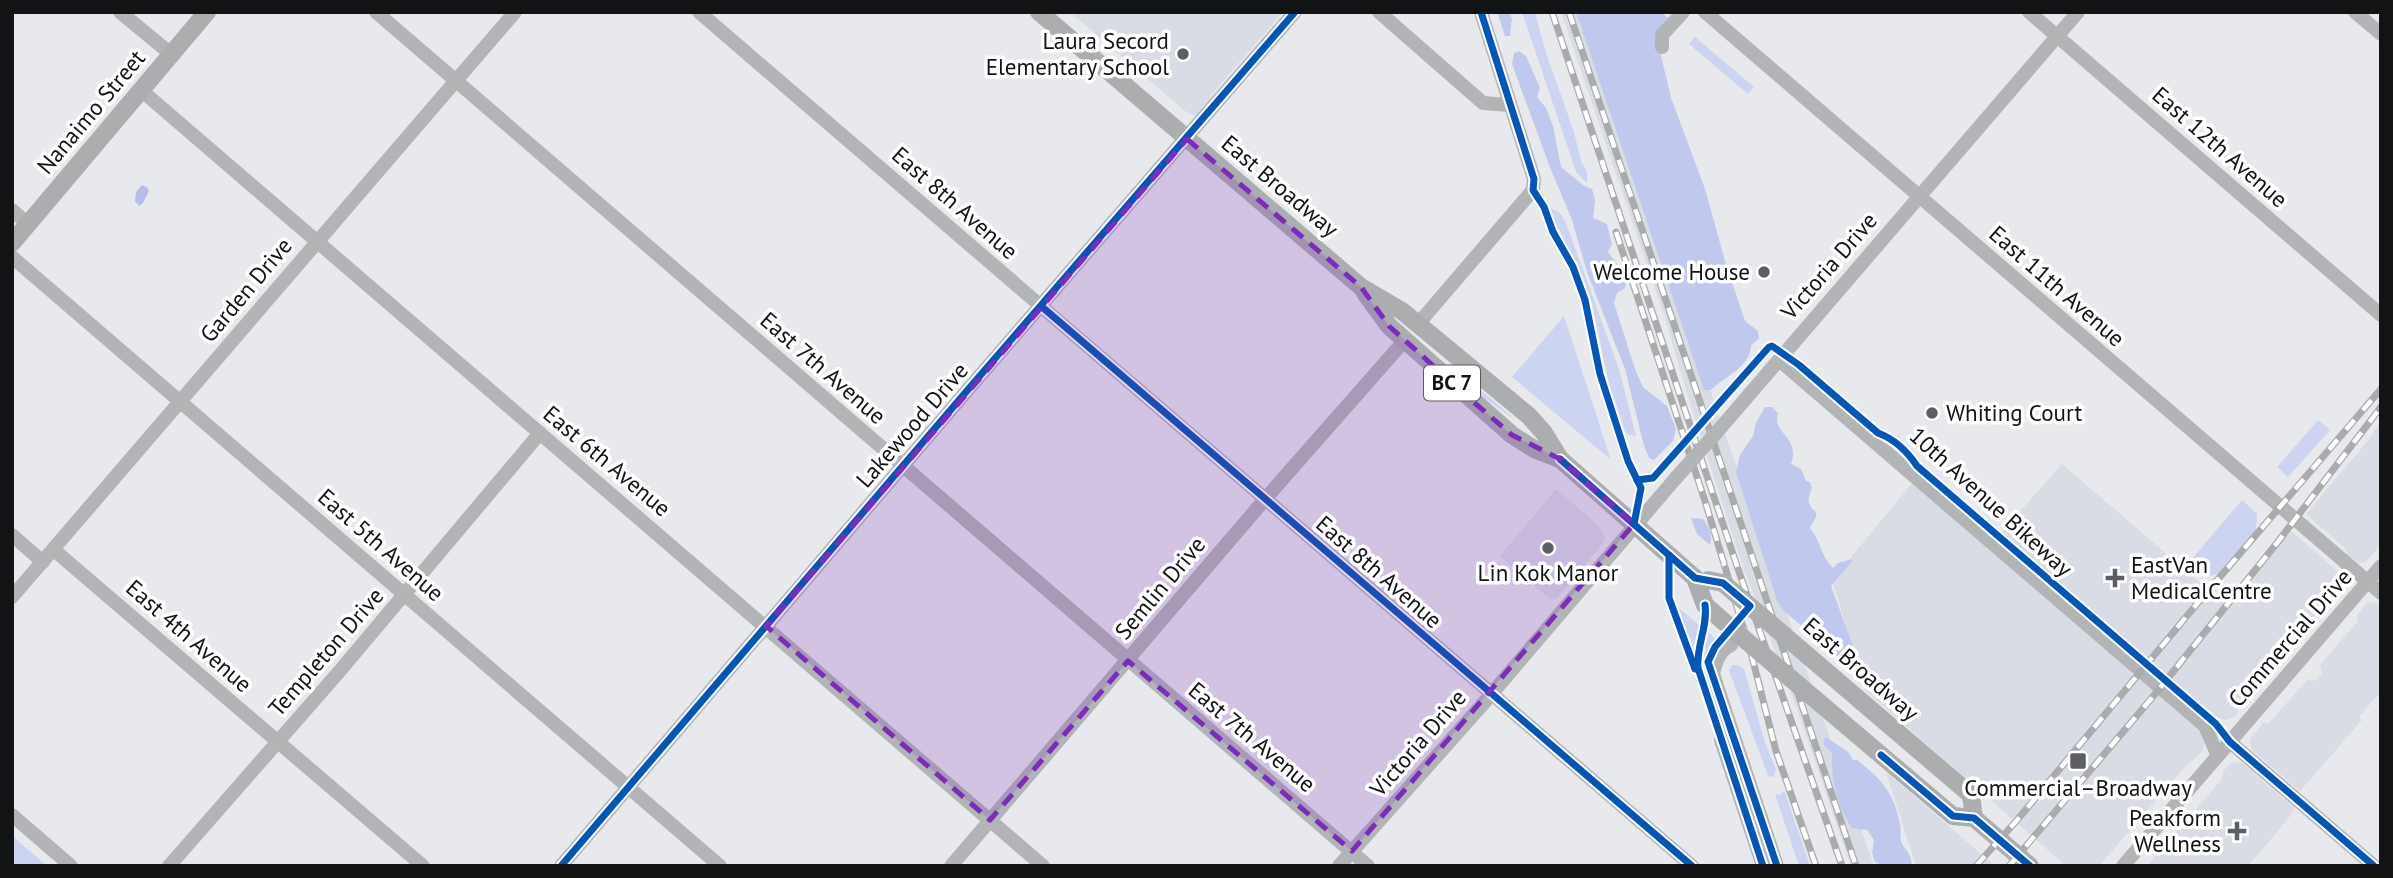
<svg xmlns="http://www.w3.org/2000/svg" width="2393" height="878" font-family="'PT Sans',sans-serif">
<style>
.built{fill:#d9dce4}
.green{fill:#cdd4f1}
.forest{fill:#c0c9ed}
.water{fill:#b4beea}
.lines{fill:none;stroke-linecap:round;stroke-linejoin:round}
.minor{stroke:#b3b4b6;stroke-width:14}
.major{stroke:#acadaf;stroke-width:18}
.rail-casing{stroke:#aaabad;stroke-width:7}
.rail{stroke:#fff;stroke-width:4.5;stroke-dasharray:13;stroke-linecap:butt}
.minor-bridge{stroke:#b3b4b6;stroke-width:14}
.major-bridge{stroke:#acadaf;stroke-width:18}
.cycleway-casing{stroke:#fff;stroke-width:11}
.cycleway{stroke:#0057b8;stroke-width:7}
.marked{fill:#7b2cbf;fill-opacity:0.2;stroke:#7b2cbf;stroke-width:5;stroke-dasharray:14 9;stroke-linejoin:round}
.poi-dot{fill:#5d5e61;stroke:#fff;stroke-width:2.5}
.labels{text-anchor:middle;stroke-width:7;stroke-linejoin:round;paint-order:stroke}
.shield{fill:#fff;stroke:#595a5b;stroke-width:2}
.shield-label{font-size:21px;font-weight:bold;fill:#121315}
.poi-label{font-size:23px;fill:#121315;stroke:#fff;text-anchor:end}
.street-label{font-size:23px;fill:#121315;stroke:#fff}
</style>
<rect width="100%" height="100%" fill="#e8e9ed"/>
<g class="built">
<polygon points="1070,12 1283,12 1211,95 1207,105 1200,112 1194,115 1185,111"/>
<polygon points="1561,12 1580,12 1874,866 1851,866 1798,712 1743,567 1692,410 1664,315"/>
<polygon points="2381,421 2381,544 2366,562 2358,563 2347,555 2346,549 2306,514 2367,442"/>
<polygon points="2062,464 2227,606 2291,531 2342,575 2345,582 2344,588 2337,597 2330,598 2278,658 2238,704 2238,712 2234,717 2225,720 2213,716 2001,533"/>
<polygon points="1914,481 2199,728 2205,741 2203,751 2185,767 2099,866 2066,866 1866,691 1832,580"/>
<polygon points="1556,489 1600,527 1605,537 1604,542 1556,599 1550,599 1500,556"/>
<polygon points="2372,602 2381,605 2381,691 2359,717 2362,720 2300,791 2253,751 2250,745 2250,739 2263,723 2269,723 2307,680 2315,681 2322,673 2320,665 2358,621 2357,615 2366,604"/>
<polygon points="2233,762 2242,763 2294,808 2288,819 2248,866 2147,866 2222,779 2223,771"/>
<polygon points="1886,772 1995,866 1916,866"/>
</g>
<g class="green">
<polygon points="1522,12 1535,12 1545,50 1574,132 1582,164 1587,171 1587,183 1576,172"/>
<polygon points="1695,37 1754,87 1748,94 1689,44"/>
<path d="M1549,208C1563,211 1565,221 1570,234L1619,369L1636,436L1626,434L1609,384L1591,299Z"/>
<polygon points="1564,316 1611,460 1512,377"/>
<polygon points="1443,358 1517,421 1484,398"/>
<polygon points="2318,420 2330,430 2288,477 2277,467"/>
<polygon points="2242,500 2257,514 2256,530 2221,573 2210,576 2191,560"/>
<polygon points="1673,603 1700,626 1693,647 1693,658 1691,657"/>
<path d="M1709,633L1717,640C1708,651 1707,661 1708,674L1768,866L1704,673L1703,650Z"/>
<polygon points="1732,665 1738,665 1744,669 1764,739 1776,770 1773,777 1768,776 1729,670"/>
<polygon points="1783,791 1785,792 1810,866 1799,866 1775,794 1780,795"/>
<polygon points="12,836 47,866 12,866"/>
</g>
<g class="forest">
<polygon points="1497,12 1509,12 1512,19 1510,36 1505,36"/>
<path d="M1576,12H1661L1668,18L1656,34L1671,98L1705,189L1725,261L1745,321L1758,331L1759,338L1751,346C1750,367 1725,376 1711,390H1704Z"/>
<polygon points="1519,51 1526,56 1540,88 1537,97 1546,108 1553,126 1561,167 1583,185 1592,189 1595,200 1593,218 1607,224 1612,244 1608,252 1618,265 1615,272 1626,283 1625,288 1617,293 1614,303 1635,369 1643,387 1667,406 1676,429 1673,441 1654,460 1649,458 1644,446 1625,369 1587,272 1572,220 1549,165 1512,64 1514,53"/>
<path d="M1765,407H1772L1778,413C1771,434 1801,436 1791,464L1801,469L1806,481L1810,482L1812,488C1808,499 1806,504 1816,512V517L1810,528C1820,539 1821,557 1833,568L1838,563L1852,559L1853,560L1831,586L1863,673L1856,672L1783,610L1777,600L1736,472L1740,455L1753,436L1756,423Z"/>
<path d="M1691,518L1703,519C1709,526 1713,536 1710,545L1697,534Z"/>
<path d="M1826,737L1848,752L1853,760H1857C1881,779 1894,792 1900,824C1901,829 1900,836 1901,841C1904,851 1911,850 1912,866H1883L1875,862L1872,853L1874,840L1867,830L1852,828C1836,805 1831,780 1832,753L1824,745V738Z"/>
</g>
<polygon class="water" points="142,185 147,187 149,191 143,203 139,206 135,201 136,192"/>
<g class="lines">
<g class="minor">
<polyline points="120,12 171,54"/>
<polyline points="376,12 1368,866"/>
<polyline points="699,12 1692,866"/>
<polyline points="1379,12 1483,103 1509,105"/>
<polyline points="1705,12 2381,593"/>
<polyline points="2029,12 2381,315"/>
<polyline points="2355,12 2381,34"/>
<polyline points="1662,47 1662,35 1683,12"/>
<polyline points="141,90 1043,866"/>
<polyline points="12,210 28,224"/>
<polyline points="12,257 720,866"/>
<polyline points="1418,324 1533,190 1534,179 1481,12"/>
<polyline points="1779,360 2205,726 2218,756"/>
<polyline points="1717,432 2078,12"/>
<polyline points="12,535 43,562"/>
<polyline points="54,550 423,866"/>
<polyline points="12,597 515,12"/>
<path d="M1731,645C1719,651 1716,661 1713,674L1777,866"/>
<polyline points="1721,740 1763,866"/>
<polyline points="2230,742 2374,866"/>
<polyline points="12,815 71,866"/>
<polyline points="169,866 338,673 540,433"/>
<polyline points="561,866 971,386 1295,12"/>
<polyline points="951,866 1266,498 1405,340"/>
<polyline points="1339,866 1482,705 1675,479"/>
<polyline points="2123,866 2381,566"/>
</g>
<g class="major">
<polyline points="1039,12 1361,287 1402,311 1529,416 1544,433 1560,459 1695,578 1705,605 1723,621"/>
<polyline points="12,243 207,12"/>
<polyline points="1365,293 1389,326 1512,435 1534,449 1560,459"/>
<polyline points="1862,702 1971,795 1974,818"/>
<polyline points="1881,755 1953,816 1974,818 2030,866"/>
</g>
<defs>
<g id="rail">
<polyline points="1552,12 1737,566 1842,866"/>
<polyline points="1569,12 1856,866"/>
<polyline points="1616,232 1705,501 1751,653 1776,751 1816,866"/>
<polyline points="1976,866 2018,819 2201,599 2381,389"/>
<polyline points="2009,866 2151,699 2277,543 2381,407"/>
</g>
</defs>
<use href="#rail" class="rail-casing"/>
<use href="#rail" class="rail"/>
<polyline class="minor-bridge" points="1675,479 1717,432"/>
<g class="major-bridge">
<polyline points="1708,580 1723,583 1862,702"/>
<polyline points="1723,621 1881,755"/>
</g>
<defs>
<g id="cycleway">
<polyline points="1481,12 1534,179 1533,190 1544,207 1553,232 1573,267 1585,300 1600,374 1628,461 1641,488 1634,524"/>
<polyline points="1041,306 1692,866"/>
<polyline points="1560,459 1695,578 1723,583 1750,606 1715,647 1708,662 1777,866"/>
<path d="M1637,480L1653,478L1769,347L1772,346L1799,365L1878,433C1894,439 1907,451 1917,466L2216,724L2230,742L2374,866"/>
<polyline points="1669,555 1669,598 1695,669"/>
<path d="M1705,605C1708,627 1696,646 1698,668L1763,866"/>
<polyline points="1881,755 1953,816 1974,818 2030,866"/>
<polyline points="561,866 971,386 1295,12"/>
</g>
</defs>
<use href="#cycleway" class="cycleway-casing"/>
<use href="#cycleway" class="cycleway"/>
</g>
<path class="marked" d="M1187,139L1361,287L1389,326L1469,398L1512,435L1560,459L1634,524L1352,851L1128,661L990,820L766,626Z"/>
<g class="poi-dot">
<circle cx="1183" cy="54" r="7"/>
<circle cx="1764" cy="272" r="7"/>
<circle cx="1932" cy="413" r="7"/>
<circle cx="1548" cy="548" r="7"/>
<path d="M2111.5 567.5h7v7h7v7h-7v7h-7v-7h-7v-7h7z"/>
<rect x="2069" y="752" width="18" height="18" rx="3.5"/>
<path d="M2233.5 820.5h7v7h7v7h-7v7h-7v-7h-7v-7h7z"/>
</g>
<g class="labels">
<rect class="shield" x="1424" y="365.5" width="56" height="35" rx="5"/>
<g class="shield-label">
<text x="1452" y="390">BC 7</text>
</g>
<g class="poi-label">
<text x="1169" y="49">Laura Secord<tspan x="1169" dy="26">Elementary School</tspan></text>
<text x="1750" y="280">Welcome House</text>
<text x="1946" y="421" text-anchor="start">Whiting Court</text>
<text x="2131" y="573" text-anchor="start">EastVan<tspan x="2131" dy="26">MedicalCentre</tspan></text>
<text x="1548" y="581" text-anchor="middle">Lin Kok Manor</text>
<text x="2078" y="796" text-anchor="middle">Commercial–Broadway</text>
<text x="2221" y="826">Peakform<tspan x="2221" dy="26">Wellness</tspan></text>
</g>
<g class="street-label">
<text transform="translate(91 112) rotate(-50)" y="8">Nanaimo Street</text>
<text transform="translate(2220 147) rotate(41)" y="8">East 12th Avenue</text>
<text transform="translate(1280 186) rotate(40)" y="8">East Broadway</text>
<text transform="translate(955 203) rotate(41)" y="8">East 8th Avenue</text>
<text transform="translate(1829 266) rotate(-49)" y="8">Victoria Drive</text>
<text transform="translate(2057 286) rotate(41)" y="8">East 11th Avenue</text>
<text transform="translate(246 290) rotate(-50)" y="8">Garden Drive</text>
<text transform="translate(823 368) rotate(41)" y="8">East 7th Avenue</text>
<text transform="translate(912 425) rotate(-49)" y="8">Lakewood Drive</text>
<text transform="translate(607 461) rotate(40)" y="8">East 6th Avenue</text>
<text transform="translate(1991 502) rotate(42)" y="8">10th Avenue Bikeway</text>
<text transform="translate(381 545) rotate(41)" y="8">East 5th Avenue</text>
<text transform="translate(1379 572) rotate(41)" y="8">East 8th Avenue</text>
<text transform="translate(1160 588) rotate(-50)" y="8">Semlin Drive</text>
<text transform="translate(189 636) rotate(41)" y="8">East 4th Avenue</text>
<text transform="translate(2290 638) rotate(-49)" y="8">Commercial Drive</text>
<text transform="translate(326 652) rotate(-49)" y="8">Templeton Drive</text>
<text transform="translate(1861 669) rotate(41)" y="8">East Broadway</text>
<text transform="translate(1252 737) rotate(40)" y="8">East 7th Avenue</text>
<text transform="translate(1418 743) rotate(-49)" y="8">Victoria Drive</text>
</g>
</g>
<rect width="2393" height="878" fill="none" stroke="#121315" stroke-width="28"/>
</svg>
